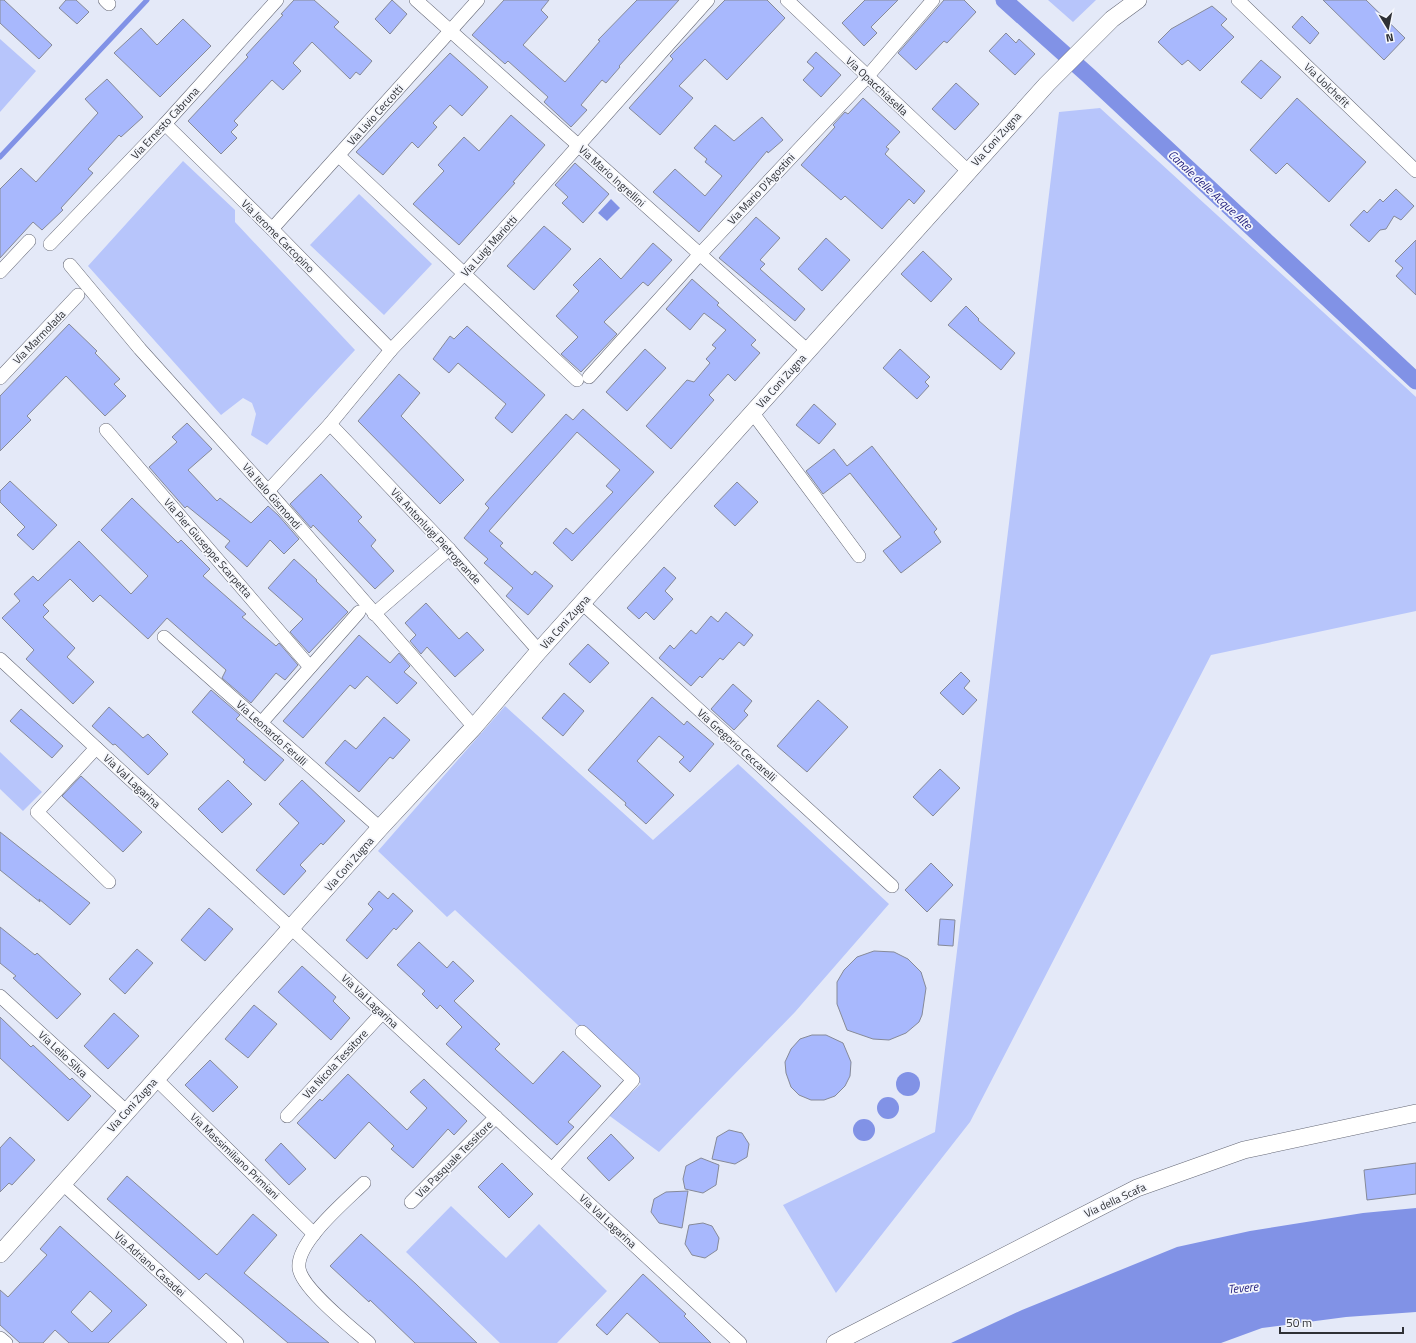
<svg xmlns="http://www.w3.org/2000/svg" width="1416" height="1343" font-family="'Titillium Web',sans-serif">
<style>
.green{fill:#b7c5fb}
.water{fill:#8192e6}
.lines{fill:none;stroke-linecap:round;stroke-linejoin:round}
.stream{stroke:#8192e6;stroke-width:5}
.canal{stroke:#8192e6;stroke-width:17}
.building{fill:#a8b8fd;stroke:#868a98;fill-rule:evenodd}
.minor-casing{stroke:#656876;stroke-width:14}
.tertiary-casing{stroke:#656876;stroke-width:18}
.minor{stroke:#fff;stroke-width:13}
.tertiary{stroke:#fff;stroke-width:17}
.labels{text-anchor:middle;stroke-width:3.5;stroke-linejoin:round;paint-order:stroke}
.street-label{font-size:11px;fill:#2e3035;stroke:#f4f6fc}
.water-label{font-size:12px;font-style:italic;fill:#1d197a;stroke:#f4f6fc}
</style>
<rect width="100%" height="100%" fill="#e4e9f8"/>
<g class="green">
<polygon points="1048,0 1096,0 1073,22"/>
<polygon points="0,39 36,71 0,112"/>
<polygon points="1100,108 1416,397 1416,611 1211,655 970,1122 836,1293 783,1205 935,1132 1059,112"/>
<polygon points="183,161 235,210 235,222 355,350 267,445 251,435 256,414 252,403 243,398 221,415 88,266"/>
<polygon points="359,194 432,264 384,315 310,245"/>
<polygon points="505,706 653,840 738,764 889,904 795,1012 659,1152 607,1114 641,1084 455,910 447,917 378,851"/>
<polygon points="0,752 42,792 23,811 0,789"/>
<polygon points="451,1206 506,1258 539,1224 607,1291 557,1343 500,1343 406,1252"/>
</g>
<g class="water">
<polygon points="611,199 620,208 607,221 598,213"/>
<circle cx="908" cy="1084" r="12"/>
<circle cx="888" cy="1108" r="11"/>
<circle cx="864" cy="1130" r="11"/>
<polygon points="1416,1208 1416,1312 1346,1317 1262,1328 1221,1343 951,1343 1022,1310 1177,1247 1250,1231 1363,1213"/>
</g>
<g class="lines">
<polyline class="stream" points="0,157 147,0"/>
<polyline class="canal" points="1004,0 1088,75 1416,381"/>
</g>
<g class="building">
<polygon points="0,0 4,0 52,45 39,59 0,23"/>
<polygon points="66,0 76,0 89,12 77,24 59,8"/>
<polygon points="294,0 314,0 339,22 334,27 372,61 360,75 356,72 350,79 312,42 293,63 301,71 283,90 272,80 234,121 238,125 231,132 237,138 221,154 188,121 248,57 246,55 283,15 281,14"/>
<polygon points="392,0 407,14 390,34 375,19"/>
<polygon points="504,0 549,0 541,10 548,17 523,45 565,82 600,41 598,40 637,0 679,0 619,66 620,67 606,83 602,80 581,105 587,110 571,127 544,102 548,97 508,61 505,64 472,35"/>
<polygon points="725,0 767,0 785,18 727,80 705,59 679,86 693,98 660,135 629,108 673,59 670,56"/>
<polygon points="865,0 898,0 871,27 877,33 864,46 842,23"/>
<polygon points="944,0 964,0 976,12 947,43 944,41 916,70 898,53"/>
<polygon points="1323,0 1366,0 1405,38 1384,60"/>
<polygon points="1212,6 1227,19 1221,25 1234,37 1200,71 1188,60 1182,65 1158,42 1171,29"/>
<polygon points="1302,16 1319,33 1310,44 1292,27"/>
<polygon points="183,19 211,46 160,97 114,53 141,28 157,45"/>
<polygon points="1006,33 1016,43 1019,39 1035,54 1015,75 989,51"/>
<polygon points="816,52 841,75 821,97 803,80 814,68 807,62"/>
<polygon points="450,53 488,87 462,116 450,105 433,123 437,127 418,148 412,142 383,175 356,152"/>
<polygon points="1261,60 1281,77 1261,99 1241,82"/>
<polygon points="107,79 143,117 121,137 119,135 88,169 93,173 61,208 63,210 42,230 33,222 0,258 0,189 21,168 36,182 98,113 85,99"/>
<polygon points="956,83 979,104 955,130 932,109"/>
<polygon points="863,98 900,132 886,147 889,149 885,154 925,191 914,204 909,199 882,229 845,196 841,200 801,165 835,127 833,125 845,112 848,114"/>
<polygon points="1297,98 1366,162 1329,202 1287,163 1276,174 1250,150"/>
<polygon points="511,115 545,145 513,182 515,183 459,245 413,204 444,171 438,165 464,137 479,151"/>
<polygon points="762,117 783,140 768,153 767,151 699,232 653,192 675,169 705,196 722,176 705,162 707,159 694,148 715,125 734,141"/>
<polygon points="575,163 609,194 583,223 562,203 568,197 555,185"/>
<polygon points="1396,189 1414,206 1401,220 1394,216 1386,229 1380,230 1369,242 1350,225 1364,210 1367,213 1380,199 1383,202"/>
<polygon points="756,217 780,238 760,260 765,264 760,269 805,309 795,321 719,258"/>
<polygon points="544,226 571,249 534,290 507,266"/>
<polygon points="826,238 850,260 822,291 798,269"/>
<polygon points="1416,240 1416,295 1396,276 1403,268 1395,261"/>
<polygon points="653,243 672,260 648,286 643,282 604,322 617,334 581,372 561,354 578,337 556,316 579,291 573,285 600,258 621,279"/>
<polygon points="923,251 952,279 931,302 901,274"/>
<polygon points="692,279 719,303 717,305 756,340 751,345 760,353 735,381 728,374 709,395 714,400 671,449 646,426 687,380 694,382 710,363 706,359 716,348 712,345 726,330 704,313 690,330 666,309"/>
<polygon points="966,306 979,319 978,320 1015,353 1001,370 948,325"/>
<polygon points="69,324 97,351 95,353 120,379 114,384 126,396 105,416 66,376 27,416 31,420 0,451 0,396"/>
<polygon points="467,326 545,395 512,433 495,418 506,404 458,363 449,373 433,359 450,336 454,339"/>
<polygon points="645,349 666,368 627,411 606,392"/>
<polygon points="900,349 930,377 925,382 929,386 917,399 883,368"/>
<polygon points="399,374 420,393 401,416 464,480 440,504 358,421"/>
<polygon points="814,404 836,424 819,444 796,425"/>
<polygon points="583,409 654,472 572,561 553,543 566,528 573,534 613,492 606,486 620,470 577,432 489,531 503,543 500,546 532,575 535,571 553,586 528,615 506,596 513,588 484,563 488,559 464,538 489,508 485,504 566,414 573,420"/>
<polygon points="187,423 212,449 188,470 217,501 220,498 251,523 268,506 278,515 299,539 284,554 270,540 247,567 225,547 230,541 187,506 185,508 149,467 177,442 172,437"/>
<polygon points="872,446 937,529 934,532 941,542 901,573 883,551 901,537 850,473 823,494 806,471 834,449 847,466"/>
<polygon points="321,474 362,517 358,521 376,540 371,546 394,571 375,589 313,525 311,528 290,504"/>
<polygon points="10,481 57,525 33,550 17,535 25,527 0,502 0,491"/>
<polygon points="737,482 758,502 735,526 714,506"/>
<polygon points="132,498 178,543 181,540 210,569 203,576 246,614 242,617 276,646 279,643 298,665 285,680 276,673 251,703 222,678 226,670 167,618 148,639 100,595 93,602 70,579 43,605 49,611 43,617 75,648 67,657 94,682 73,704 26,659 34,650 2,618 20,601 14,594 33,576 38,581 79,541 131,594 148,576 101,530"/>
<polygon points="294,559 317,580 316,581 348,612 309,653 290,632 303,619 268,588"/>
<polygon points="664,567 676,578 665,591 673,599 654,620 646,612 639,619 627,608"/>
<polygon points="426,603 459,639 467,632 484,650 455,677 427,647 421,654 410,641 416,635 405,623"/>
<polygon points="726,612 753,635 744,646 739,642 723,660 720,658 702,678 700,676 691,686 659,658 670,645 674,649 691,630 696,634 711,616 718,622"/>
<polygon points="359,635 390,663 399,653 410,666 404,672 417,683 397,704 367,676 355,689 350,685 303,738 283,721"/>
<polygon points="588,644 609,663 590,683 569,664"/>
<polygon points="961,672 970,681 964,688 977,700 963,715 940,693"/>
<polygon points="733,684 752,701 744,711 748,715 734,730 711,709"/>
<polygon points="211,690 240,715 236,719 284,760 265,781 243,762 245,760 192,712"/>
<polygon points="564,693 584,711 563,736 542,718"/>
<polygon points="652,697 684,725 687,721 714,744 690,772 679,762 684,757 659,736 637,761 674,795 646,824 625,805 626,803 588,770"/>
<polygon points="818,700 848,727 807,772 777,746"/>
<polygon points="109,707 143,738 148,734 168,754 148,775 115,744 113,745 92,726"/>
<polygon points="21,709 63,746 52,758 10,721"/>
<polygon points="384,717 410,740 393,759 390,757 359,792 325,763 345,740 356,749"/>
<polygon points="940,769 960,788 933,816 913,797"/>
<polygon points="81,776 142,832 123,852 62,796"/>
<polygon points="228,780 252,804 222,833 198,809"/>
<polygon points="302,780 345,821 323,845 321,843 300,865 306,871 284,895 256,870 299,823 279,804"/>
<polygon points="0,832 90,903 70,925 39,899 40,902 0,870"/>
<polygon points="931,863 953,885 927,912 905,890"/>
<polygon points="379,891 388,899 393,893 413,911 396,930 394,928 367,959 346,940 373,909 368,904"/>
<polygon points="209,908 233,929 205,961 181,940"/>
<polygon points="940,919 955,920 953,946 938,945"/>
<polygon points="0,927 35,955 37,953 81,994 57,1019 13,978 16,976 0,963"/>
<polygon points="419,942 447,968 453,961 474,981 454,1001 500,1044 495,1049 533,1084 563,1051 601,1086 568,1122 574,1127 557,1145 446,1044 462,1027 440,1005 437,1009 422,994 425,991 397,965"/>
<polygon points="137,949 153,963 125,994 109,979"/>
<polygon points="874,951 894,952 908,959 921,972 926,988 922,1015 919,1022 906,1033 889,1040 873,1039 847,1030 837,1004 837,982 844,970 857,957"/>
<polygon points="302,966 336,997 333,1001 350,1018 331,1040 278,992"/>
<polygon points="254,1005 277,1024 248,1058 225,1039"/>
<polygon points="114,1013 139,1036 108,1069 84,1046"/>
<polygon points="0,1017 31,1047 33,1045 70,1080 72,1078 91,1096 68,1121 0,1058"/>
<polygon points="812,1035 826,1035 843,1043 851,1062 850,1076 845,1086 835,1096 824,1100 811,1100 799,1095 791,1087 786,1073 785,1062 791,1049 800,1039"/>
<polygon points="210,1060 238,1087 213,1112 185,1085"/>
<polygon points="348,1074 407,1130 427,1108 410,1092 424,1079 467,1121 454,1135 448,1129 413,1168 391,1149 394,1146 369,1122 335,1159 297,1123 320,1099 322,1101"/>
<polygon points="729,1130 742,1133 749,1144 747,1157 735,1164 712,1159 717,1137"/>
<polygon points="611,1134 634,1158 609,1181 587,1158"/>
<polygon points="10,1137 35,1160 12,1185 9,1183 0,1192 0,1148"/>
<polygon points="281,1143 306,1169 289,1185 265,1160"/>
<polygon points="701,1158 719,1165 716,1185 703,1193 685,1189 683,1179 686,1166"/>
<polygon points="502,1163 533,1194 509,1218 478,1187"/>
<polygon points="1416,1163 1416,1194 1367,1200 1364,1170"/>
<polygon points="127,1176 217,1255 253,1214 277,1235 244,1273 329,1343 288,1343 206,1273 199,1280 107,1199"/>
<polygon points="688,1191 682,1228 659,1223 651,1212 654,1199 666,1192"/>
<polygon points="703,1223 712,1226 719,1238 717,1250 705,1258 692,1255 685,1244 689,1225"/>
<path d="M60,1226L147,1305L108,1343H69L55,1330L43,1343H20L0,1325V1290L8,1297L47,1255L40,1249ZM90,1291L112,1311L92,1332L71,1312Z"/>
<polygon points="361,1234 416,1284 477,1343 415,1343 370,1300 369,1302 330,1266"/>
<polygon points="643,1274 686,1314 684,1316 711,1343 660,1343 627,1313 607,1335 596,1325"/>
</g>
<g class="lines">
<defs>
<g id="minor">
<polyline points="105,0 109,4"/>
<polyline points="416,0 808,351"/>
<polyline points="787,0 968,171"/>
<polyline points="1238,0 1416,171"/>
<polyline points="165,124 272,229 391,350"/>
<polyline points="339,156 577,380"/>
<polyline points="272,229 478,0"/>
<polyline points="50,244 165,124 277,0"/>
<polyline points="70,265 140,349 268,491 474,727"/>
<polyline points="0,272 29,241"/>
<polyline points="589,377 700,254 867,77 933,0"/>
<polyline points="0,378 78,295"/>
<polyline points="752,412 859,556"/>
<polyline points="330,424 449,549 539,651"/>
<polyline points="106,430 310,667"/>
<polyline points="268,491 330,424 391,350 464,274 708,0"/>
<polyline points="582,603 892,886"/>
<polyline points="374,614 449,549"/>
<polyline points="164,637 380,828"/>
<polyline points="0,659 740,1343"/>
<polyline points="261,723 359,612"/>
<polyline points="96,748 37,812 109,882"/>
<polyline points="0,996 126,1111"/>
<polyline points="156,1079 314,1234"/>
<polyline points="287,1116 382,1013"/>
<polyline points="552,1169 633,1080 582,1032"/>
<path d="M364,1183C347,1200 296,1242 299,1268C301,1288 352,1328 369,1343"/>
<polyline points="63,1184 237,1343"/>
<polyline points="411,1202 496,1117"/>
<polyline points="0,1338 6,1343"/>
</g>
<g id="tertiary">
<polyline points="0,1254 380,828 474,727 539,651 1047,84 1112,19 1138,0"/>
<polyline points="835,1343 1137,1188 1244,1150 1416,1113"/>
</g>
</defs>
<use href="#minor" class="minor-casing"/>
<use href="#tertiary" class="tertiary-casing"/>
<use href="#minor" class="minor"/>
<use href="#tertiary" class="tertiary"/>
</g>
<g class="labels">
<g class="street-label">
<text transform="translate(1327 85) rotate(44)" y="4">Via Uolchefit</text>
<text transform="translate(877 86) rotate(43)" y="4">Via Opacchiasella</text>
<text transform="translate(375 115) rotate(-48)" y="4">Via Livio Ceccotti</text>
<text transform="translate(165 123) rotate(-47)" y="4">Via Ernesto Cabruna</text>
<text transform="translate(996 139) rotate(-48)" y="4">Via Coni Zugna</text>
<text transform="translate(612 176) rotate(42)" y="4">Via Mario Ingrellini</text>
<text transform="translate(761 189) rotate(-47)" y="4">Via Mario D'Agostini</text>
<text transform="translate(278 236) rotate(45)" y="4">Via Jerome Carcopino</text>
<text transform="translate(489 246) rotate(-48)" y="4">Via Luigi Mariotti</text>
<text transform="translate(39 337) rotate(-46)" y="4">Via Marmolada</text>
<text transform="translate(781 381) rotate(-48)" y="4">Via Coni Zugna</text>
<text transform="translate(272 496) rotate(49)" y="4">Via Italo Gismondi</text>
<text transform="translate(436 536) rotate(47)" y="4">Via Antonluigi Pietrogrande</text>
<text transform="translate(208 548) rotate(49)" y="4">Via Pier Giuseppe Scarpetta</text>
<text transform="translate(565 622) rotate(-48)" y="4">Via Coni Zugna</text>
<text transform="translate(272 733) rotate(42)" y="4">Via Leonardo Ferulli</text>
<text transform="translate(737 745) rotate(42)" y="4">Via Gregorio Ceccarelli</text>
<text transform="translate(132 781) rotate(43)" y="4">Via Val Lagarina</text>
<text transform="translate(349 864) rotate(-49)" y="4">Via Coni Zugna</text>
<text transform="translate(370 1001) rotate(43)" y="4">Via Val Lagarina</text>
<text transform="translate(63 1054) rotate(43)" y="4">Via Lelio Silva</text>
<text transform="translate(335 1064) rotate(-47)" y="4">Via Nicola Tessitore</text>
<text transform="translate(132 1105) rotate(-48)" y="4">Via Coni Zugna</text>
<text transform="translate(235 1156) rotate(44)" y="4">Via Massimiliano Primiani</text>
<text transform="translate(454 1159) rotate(-45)" y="4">Via Pasquale Tessitore</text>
<text transform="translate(1115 1200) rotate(-25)" y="4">Via della Scafa</text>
<text transform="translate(608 1221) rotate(43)" y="4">Via Val Lagarina</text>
<text transform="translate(150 1264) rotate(42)" y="4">Via Adriano Casadei</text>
</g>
<g class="water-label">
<text transform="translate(1210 190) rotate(43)" y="4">Canale delle Acque Alte</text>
<text transform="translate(1243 1288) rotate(-6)" y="4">Tevere</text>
</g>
</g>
<g transform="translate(1388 28) rotate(170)" stroke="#f4f6fc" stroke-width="3" paint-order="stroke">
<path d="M0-3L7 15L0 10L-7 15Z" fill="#2e3035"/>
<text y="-6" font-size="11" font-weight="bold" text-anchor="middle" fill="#2e3035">N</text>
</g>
<path d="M1280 1327v6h123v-6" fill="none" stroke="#2e3035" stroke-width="2"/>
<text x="1286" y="1327" font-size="12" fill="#2e3035" stroke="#f4f6fc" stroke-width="3" paint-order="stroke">50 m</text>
</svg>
